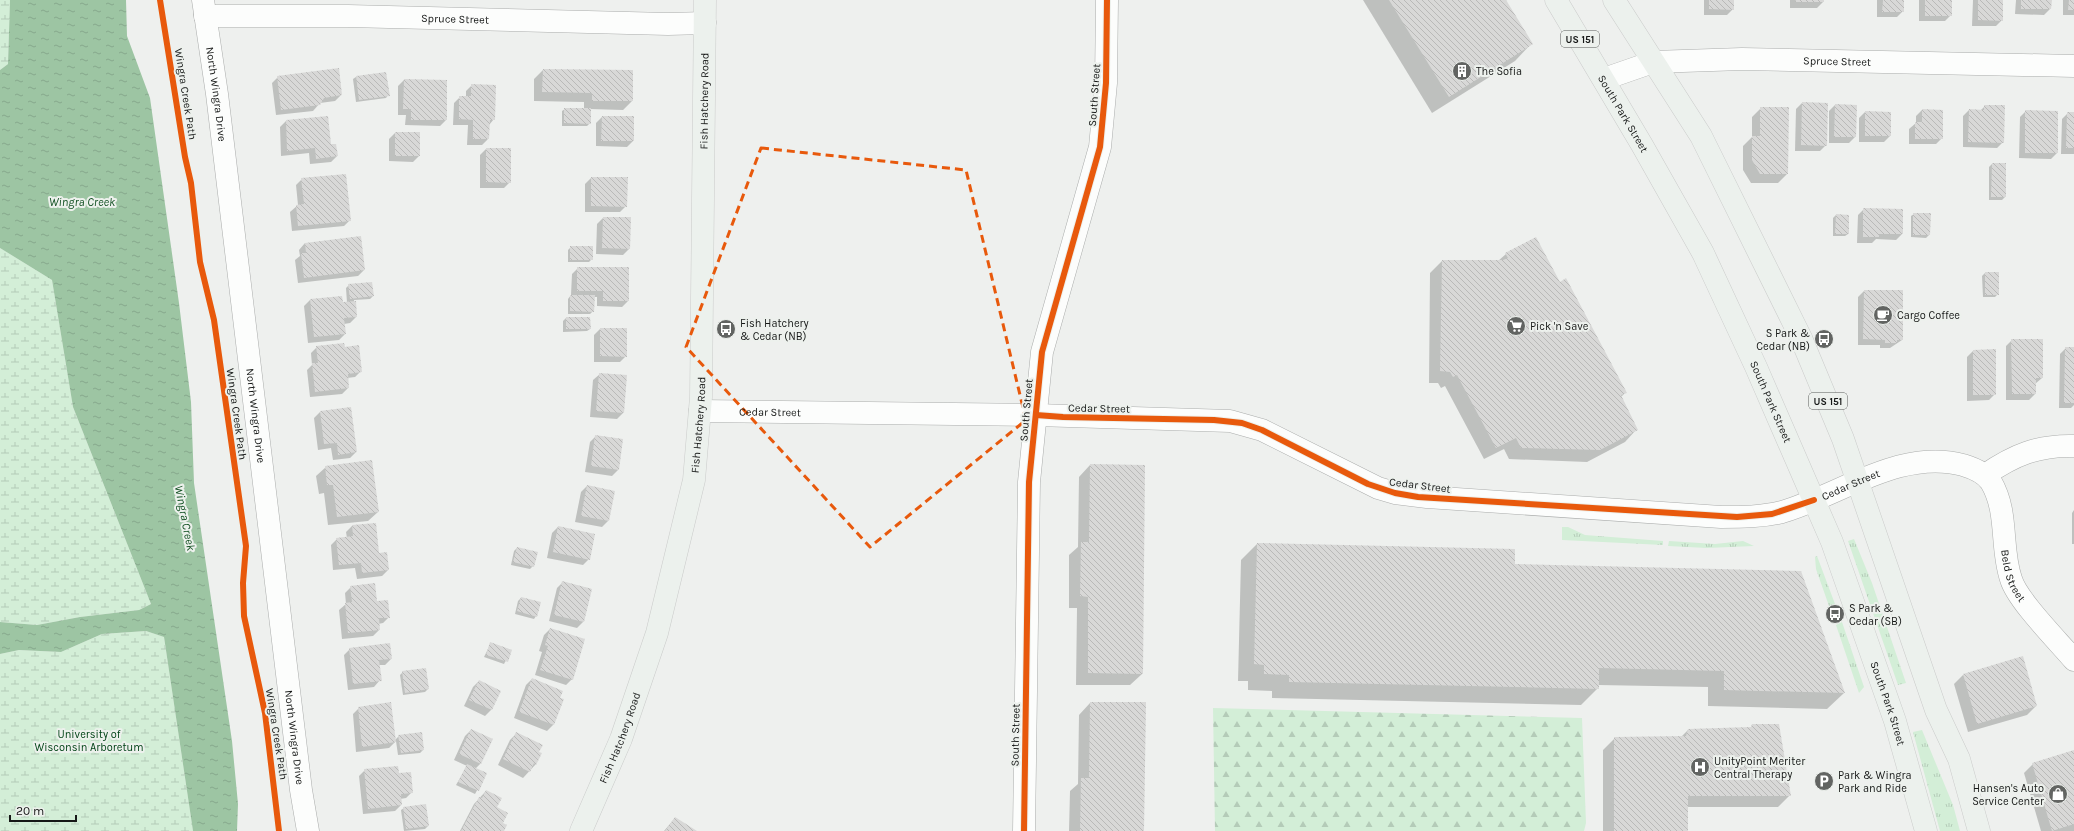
<svg xmlns="http://www.w3.org/2000/svg" width="2074" height="831" font-family="Karla,sans-serif">
<style>
.grass{fill:url(#grass-tufts)}
.forest{fill:url(#forest-firs)}
.wetland{fill:url(#wetland-marsh)}
.water{fill:url(#water-ripples)}
.shadow{fill:#0003}
.building{fill:url(#building-back-hatch)}
.lines{fill:none;stroke-linecap:round;stroke-linejoin:round}
.minor-casing{stroke:#abadac;stroke-width:23}
.major-casing{stroke:#cacbca;stroke-width:23}
.minor{stroke:#fcfdfc;stroke-width:22}
.major{stroke:#ecf1ed;stroke-width:22}
.cycleway-casing{stroke:#edf1ed;stroke-width:8}
.cycleway{stroke:#e8590c;stroke-width:6}
.marked{fill:none;stroke:#e8590c;stroke-width:3;stroke-dasharray:8 5;stroke-linejoin:round}
.labels{text-anchor:middle;stroke-width:4;stroke-linejoin:round;paint-order:stroke}
.shield{fill:#edf1ed;stroke:#565957;stroke-width:1}
.shield-label{font-size:10px;font-weight:bold;fill:#161817}
.street-label{font-size:11px;fill:#161817;stroke:#edf1ed}
.poi-label{font-size:11px;fill:#161817;stroke:#edf1ed;text-anchor:start}
.park-label{font-size:11px;fill:#004316;stroke:#edf1ed}
.water-label{font-size:12px;font-style:italic;fill:#145224;stroke:#edf1ed}
</style>
<defs>
<pattern id="grass-tufts" width="24" height="20" patternUnits="userSpaceOnUse"><rect width="24" height="20" fill="#d3eed7"/><path d="M3 7l-1-3M5 7V3M7 7l1-3M15 17l-1-3M17 17v-4M19 17l1-3" fill="none" stroke="#b4cbb8"/></pattern>
<pattern id="forest-firs" width="22" height="20" patternUnits="userSpaceOnUse"><rect width="22" height="20" fill="#d3eed7"/><path d="M5 1l3.5 6h-7zM16 11l3.5 6h-7z" fill="#b4cbb8"/></pattern>
<pattern id="wetland-marsh" width="20" height="14" patternUnits="userSpaceOnUse"><rect width="20" height="14" fill="#d3eed7"/><path d="M1 5h8M5 5V1M11 12h8M15 12V8" fill="none" stroke="#b4cbb8"/></pattern>
<pattern id="water-ripples" width="26" height="14" patternUnits="userSpaceOnUse"><rect width="26" height="14" fill="#9dc5a3"/><path d="M2 4q2-2 4 0t4 0M15 11q2-2 4 0t4 0" fill="none" stroke="#86a88c"/></pattern>
<pattern id="building-back-hatch" width="6" height="6" patternUnits="userSpaceOnUse"><rect width="6" height="6" fill="#d8d8d7"/><path d="M-1 5l2 2M0 0l6 6M5-1l2 2" fill="none" stroke="#b9b9b8"/></pattern>
</defs>
<rect width="100%" height="100%" fill="#eef0ee"/>
<g class="grass">
<polygon points="1562,527 1568,527 1585,535 1663,541 1663,545 1562,540"/>
<polygon points="1854,539 1872,583 1906,683 1898,685 1848,541"/>
<polygon points="1669,541 1715,544 1743,541 1754,546 1707,548 1668,546"/>
<polygon points="1817,556 1835,604 1829,606 1816,569 1815,557"/>
<polygon points="1842,622 1864,687 1859,693 1836,625"/>
<polygon points="1922,730 1953,805 1960,831 1940,831 1913,732"/>
</g>
<polygon class="forest" points="1213,708 1582,718 1586,823 1584,831 1215,831"/>
<g class="wetland">
<polygon points="0,0 10,0 8,64 0,70"/>
<polygon points="0,248 52,280 73,407 151,604 139,610 80,617 37,625 0,622"/>
<polygon points="146,631 164,637 193,831 0,831 0,654 19,650 61,652 102,634"/>
</g>
<polygon class="water" points="10,0 126,0 127,36 150,98 179,303 191,402 194,483 232,741 238,804 237,831 193,831 164,637 146,631 102,634 61,652 19,650 0,654 0,622 37,625 80,617 139,610 151,604 73,407 52,280 0,248 0,70 8,64"/>
<g class="shadow">
<polygon points="1363,0 1505,0 1531,44 1515,61 1432,113"/>
<polygon points="1704,0 1733,0 1733,9 1727,15 1704,15"/>
<polygon points="1790,0 1823,0 1823,2 1817,8 1790,8"/>
<polygon points="1877,0 1903,0 1903,11 1897,17 1877,17"/>
<polygon points="1919,0 1951,0 1951,15 1945,21 1919,21"/>
<polygon points="1973,0 2002,0 2002,20 1996,26 1972,26"/>
<polygon points="2016,0 2051,0 2050,9 2044,15 2015,14"/>
<rect x="2063" y="0" width="11" height="15"/>
<polygon points="543,70 632,101 623,110 590,109 590,123 587,126 562,126 562,111 565,109 584,109 584,102 534,101 534,79"/>
<polygon points="385,73 388,95 386,98 356,102 353,79 356,77"/>
<polygon points="278,77 341,95 335,101 320,103 313,111 276,115 272,83"/>
<polygon points="404,80 446,120 440,126 405,125 406,115 398,115 398,86"/>
<polygon points="472,85 494,119 489,125 488,139 482,145 467,145 468,125 453,125 454,103 460,97 466,97 466,91"/>
<polygon points="1802,103 1826,145 1820,151 1795,151 1796,109"/>
<polygon points="1835,105 1856,106 1855,137 1849,143 1829,143 1829,111"/>
<polygon points="1985,106 2003,142 1997,148 1963,147 1963,116 1969,110 1980,111"/>
<polygon points="1761,108 1787,174 1778,183 1751,183 1743,170 1743,146 1752,137 1752,117"/>
<polygon points="1922,110 1942,138 1936,144 1909,144 1909,129 1916,123 1916,116"/>
<polygon points="2026,111 2057,112 2057,153 2051,159 2019,158 2020,117"/>
<polygon points="1865,112 1890,136 1884,142 1859,142 1859,118"/>
<polygon points="2068,113 2074,113 2074,154 2061,154 2062,119"/>
<polygon points="602,117 633,141 627,147 596,146 596,123"/>
<polygon points="286,121 330,145 337,156 331,162 310,164 309,153 281,156 280,127"/>
<polygon points="395,133 419,156 413,162 389,161 389,139"/>
<polygon points="486,149 510,182 504,188 480,188 480,155"/>
<polygon points="1992,164 2005,197 2002,200 1989,200 1989,167"/>
<polygon points="591,178 626,206 620,212 585,212 585,184"/>
<polygon points="302,179 350,220 344,226 292,231 290,212 298,205 296,185"/>
<polygon points="1864,209 1902,234 1896,240 1876,239 1872,243 1857,243 1858,215"/>
<polygon points="1914,214 1929,235 1926,238 1911,237 1911,216"/>
<polygon points="1836,215 1848,234 1845,236 1833,236 1833,218"/>
<polygon points="603,218 629,249 623,255 596,254 597,224"/>
<polygon points="305,243 364,270 358,276 298,283 295,260 300,256 299,250"/>
<polygon points="571,247 592,259 589,262 568,262 568,250"/>
<polygon points="1506,254 1560,283 1626,392 1621,397 1636,430 1625,442 1587,462 1509,459 1504,449 1484,459 1445,386 1441,388 1438,383 1429,383 1430,273 1442,261 1498,261"/>
<polygon points="578,268 628,301 622,307 597,306 597,297 594,297 593,311 590,314 568,314 568,299 571,295 572,274"/>
<polygon points="1985,273 1998,294 1995,297 1983,297 1982,276"/>
<polygon points="349,285 373,296 370,299 354,300 356,317 350,323 344,324 345,334 339,340 308,343 304,306 310,300 341,297 342,303 347,303 346,288"/>
<polygon points="1864,291 1902,340 1890,348 1880,348 1880,345 1858,345 1858,297"/>
<polygon points="566,318 590,329 587,331 563,332 563,321"/>
<polygon points="600,329 626,356 620,362 594,362 594,335"/>
<polygon points="2012,340 2042,378 2035,384 2035,394 2029,400 2006,400 2006,346"/>
<polygon points="317,347 344,348 361,371 355,377 347,378 348,388 342,394 310,397 307,370 312,365 311,353"/>
<polygon points="2066,348 2074,348 2074,405 2071,408 2059,408 2060,354"/>
<polygon points="1973,351 1995,394 1989,400 1967,401 1967,357"/>
<polygon points="600,374 623,413 617,419 590,417 593,380"/>
<polygon points="320,412 356,452 350,458 333,460 331,448 318,450 314,418"/>
<polygon points="596,436 618,470 612,476 585,472 590,442"/>
<polygon points="1090,465 1142,674 1130,685 1076,685 1077,608 1069,608 1069,555 1078,547 1079,477"/>
<polygon points="326,467 378,512 368,521 328,525 324,493 319,494 316,476"/>
<polygon points="587,486 614,492 608,521 602,527 575,522 581,492"/>
<polygon points="2074,510 2074,544 2072,544 2072,513"/>
<polygon points="352,526 378,554 388,570 382,576 357,579 355,568 333,570 331,545 337,539 347,538 346,532"/>
<polygon points="558,527 589,559 583,565 547,558 552,533"/>
<polygon points="1257,544 1844,693 1827,709 1708,706 1708,687 1598,685 1598,688 1581,705 1272,698 1272,691 1248,690 1248,681 1238,681 1241,560"/>
<polygon points="517,548 533,566 530,569 511,565 514,551"/>
<polygon points="563,582 591,589 583,622 577,628 549,621 557,588"/>
<polygon points="351,587 376,602 389,617 383,623 378,624 379,630 373,636 342,639 339,610 346,604 345,593"/>
<polygon points="521,598 536,616 534,619 515,614 518,601"/>
<polygon points="550,629 572,679 566,685 535,675 542,652 539,651 544,635"/>
<polygon points="491,643 511,650 504,664 484,657"/>
<polygon points="350,649 391,659 385,665 379,665 380,680 374,687 348,690 344,655"/>
<polygon points="403,672 428,689 425,692 403,695 400,675"/>
<polygon points="1963,675 2036,706 2027,715 1968,732 1954,684"/>
<polygon points="532,679 563,700 553,725 547,731 514,718 526,685"/>
<polygon points="479,681 500,691 491,710 485,716 464,706 473,687"/>
<polygon points="1090,703 1143,831 1069,831 1070,791 1078,784 1079,715"/>
<polygon points="359,708 395,740 399,736 423,750 420,753 398,755 396,741 389,748 356,752 353,714"/>
<polygon points="1753,725 1790,795 1778,807 1687,807 1687,831 1603,831 1603,750 1615,738 1681,737 1688,730 1750,728"/>
<polygon points="471,730 481,763 475,769 486,774 475,794 456,785 467,766 454,760 465,736"/>
<polygon points="516,734 538,753 536,764 523,778 498,765 510,740"/>
<polygon points="2074,751 2074,831 2041,831 2024,773 2033,764"/>
<polygon points="365,770 398,774 412,792 406,798 400,799 401,805 395,811 363,814 359,776"/>
<polygon points="486,791 496,807 503,831 460,831 474,804"/>
<polygon points="404,808 428,826 425,829 404,831 401,810"/>
<polygon points="675,818 695,831 664,831"/>
</g>
<g class="building">
<polygon points="1389,0 1506,0 1533,44 1449,97"/>
<polygon points="1709,0 1734,0 1734,10 1709,9"/>
<polygon points="1796,0 1824,0 1824,2 1795,2"/>
<polygon points="1883,0 1904,0 1904,12 1882,12"/>
<rect x="1925" y="0" width="27" height="16"/>
<polygon points="1978,0 2003,0 2003,21 1978,20"/>
<polygon points="2021,0 2052,0 2051,9 2021,9"/>
<polygon points="2069,0 2074,0 2074,10 2068,10"/>
<polygon points="339,68 342,95 324,98 320,105 281,110 277,76"/>
<polygon points="543,69 633,70 633,101 592,101 592,93 542,92"/>
<polygon points="386,72 390,96 359,100 356,76"/>
<polygon points="404,79 447,80 447,120 411,120 411,109 403,109"/>
<polygon points="471,84 496,85 495,120 490,120 489,139 473,139 473,120 459,119 459,96 471,96"/>
<polygon points="1802,102 1828,103 1827,146 1801,145"/>
<polygon points="1835,104 1857,105 1856,137 1834,137"/>
<polygon points="1984,105 2005,105 2004,143 1968,142 1969,109 1984,110"/>
<polygon points="1760,107 1789,107 1788,174 1760,174 1752,160 1752,136 1760,136"/>
<polygon points="564,108 591,108 591,124 564,123"/>
<polygon points="1922,109 1943,110 1943,139 1915,139 1915,122 1922,122"/>
<polygon points="2025,110 2058,111 2058,153 2025,153"/>
<polygon points="1865,111 1891,112 1891,136 1865,136"/>
<polygon points="2067,112 2074,112 2074,148 2066,148"/>
<polygon points="328,116 331,144 336,144 338,156 316,159 315,148 287,151 286,120"/>
<polygon points="602,116 634,116 634,141 601,141"/>
<rect x="395" y="132" width="25" height="24"/>
<polygon points="486,148 511,148 511,183 486,182"/>
<polygon points="1992,163 2006,163 2006,197 1991,197"/>
<polygon points="346,174 351,221 298,226 296,205 304,204 301,178"/>
<polygon points="591,177 628,177 627,207 591,206"/>
<polygon points="1863,208 1903,209 1903,234 1879,234 1879,237 1863,237"/>
<polygon points="1913,213 1931,213 1930,235 1913,235"/>
<polygon points="1836,214 1849,215 1849,234 1835,234"/>
<polygon points="603,217 631,217 630,249 602,248"/>
<polygon points="361,236 365,270 304,278 301,253 306,253 305,243"/>
<polygon points="1536,237 1560,282 1566,278 1627,393 1621,395 1638,430 1600,450 1521,448 1516,438 1496,448 1457,375 1453,377 1450,372 1440,371 1442,260 1503,260 1508,258 1505,253"/>
<rect x="570" y="246" width="23" height="14"/>
<polygon points="577,267 629,267 629,301 603,301 603,291 577,291"/>
<rect x="1985" y="272" width="14" height="23"/>
<polygon points="372,282 374,296 350,299 348,284"/>
<polygon points="1864,290 1903,290 1903,340 1897,340 1897,343 1885,343 1885,340 1863,339"/>
<polygon points="570,295 595,295 594,312 570,311"/>
<polygon points="342,296 343,302 356,301 357,317 344,318 346,334 314,337 310,299"/>
<polygon points="566,317 590,317 591,329 566,329"/>
<polygon points="600,328 627,328 627,357 600,356"/>
<polygon points="2011,339 2043,339 2043,378 2036,378 2036,394 2012,394"/>
<polygon points="344,343 345,347 359,345 362,372 348,374 349,388 315,392 312,363 318,363 316,346"/>
<polygon points="2065,347 2074,347 2074,403 2064,403"/>
<polygon points="1996,349 1996,395 1973,395 1973,350"/>
<polygon points="599,373 627,375 624,413 596,411"/>
<polygon points="351,407 357,452 338,455 337,443 324,444 320,411"/>
<polygon points="595,435 623,439 619,470 591,466"/>
<polygon points="372,460 379,512 337,517 333,485 327,485 325,466"/>
<polygon points="1090,464 1145,465 1143,674 1088,673 1088,597 1080,596 1081,542 1089,542"/>
<polygon points="587,485 615,491 609,521 581,516"/>
<polygon points="376,523 379,553 387,552 389,570 362,573 361,563 339,565 336,538 353,536 352,525"/>
<polygon points="558,526 595,534 590,560 553,552"/>
<polygon points="1257,543 1515,549 1515,564 1801,571 1845,693 1724,690 1724,671 1599,668 1599,689 1289,682 1289,675 1264,674 1264,665 1254,664"/>
<polygon points="517,547 538,552 534,567 513,562"/>
<polygon points="562,581 592,589 584,622 554,615"/>
<polygon points="375,583 377,601 388,600 390,618 379,618 380,630 348,633 345,603 352,602 350,586"/>
<polygon points="521,597 541,602 537,617 517,611"/>
<polygon points="550,628 585,639 573,680 540,670 548,646 545,645"/>
<polygon points="490,642 512,650 508,662 486,655"/>
<polygon points="390,643 392,659 379,660 382,681 353,684 349,648"/>
<polygon points="2023,656 2037,706 1977,724 1963,674"/>
<polygon points="426,668 429,689 405,693 402,671"/>
<polygon points="532,678 563,691 560,698 564,699 554,725 519,712"/>
<polygon points="479,680 501,691 492,710 469,700"/>
<polygon points="391,702 396,742 362,747 358,707"/>
<polygon points="1090,702 1146,702 1144,831 1080,831 1081,778 1089,778"/>
<polygon points="1752,724 1779,724 1791,796 1688,796 1688,831 1614,831 1614,737 1686,736 1688,729 1751,727"/>
<polygon points="471,729 493,739 481,764 459,754"/>
<polygon points="422,732 424,750 401,753 398,735"/>
<polygon points="516,732 543,745 539,752 542,753 536,765 534,763 530,772 503,759"/>
<polygon points="2074,750 2074,824 2052,831 2032,763"/>
<polygon points="467,764 487,773 479,791 458,782"/>
<polygon points="398,766 399,773 411,772 413,793 401,794 402,805 368,809 364,769"/>
<polygon points="486,790 502,798 497,807 508,813 503,823 507,825 504,831 461,831 479,797 482,798"/>
<polygon points="426,804 429,826 406,829 403,807"/>
<polygon points="675,817 697,831 665,831"/>
</g>
<g class="lines">
<defs>
<g id="minor">
<path id="s1" d="M203,0L217,94L301,790L308,831"/>
<path id="s2" d="M205,16H348L668,24L705,23"/>
<path id="s3" d="M1604,79L1653,62L1742,59L2074,66"/>
<path id="s4" d="M700,411L1036,415L1230,421L1262,430L1378,488L1395,493L1427,497L1721,517C1742,517 1762,517 1782,512C1840,495 1901,448 1963,465C1973,468 1985,473 1991,482C2009,513 2000,547 2011,579C2017,600 2058,641 2074,660"/>
<path d="M1985,475C2014,455 2038,445 2074,446"/>
<polyline points="1024,831 1029,482 1042,352 1100,147 1106,83 1107,0"/>
</g>
<g id="major">
<path id="s5" d="M1556,0L1642,145L1703,253L1756,367L1832,542L1895,721L1926,831"/>
<polyline points="1614,0 1701,136 1801,338 1843,439 1936,710 1959,759 1979,831"/>
<path id="s6" d="M581,831L621,739L657,633L694,480L701,397L705,0"/>
</g>
</defs>
<use href="#minor" class="minor-casing"/>
<use href="#major" class="major-casing"/>
<use href="#minor" class="minor"/>
<use href="#major" class="major"/>
<defs>
<g id="cycleway">
<polyline points="160,0 185,157 191,183 200,262 214,320 246,546 243,583 244,616 265,713 279,831"/>
<polyline points="1036,415 1063,417 1214,420 1242,423 1262,430 1368,484 1395,493 1418,497 1737,517 1772,514 1814,500"/>
<polyline points="1024,831 1029,482 1042,352 1100,147 1106,83 1107,0"/>
</g>
</defs>
<use href="#cycleway" class="cycleway-casing"/>
<use href="#cycleway" class="cycleway"/>
</g>
<path class="marked" d="M761,148L966,170L1026,420L870,547L686,347Z"/>
<defs>
<symbol id="building-disc" viewBox="-11 -11 22 22"><circle r="9.5" fill="#626462" stroke="#edf1ed"/><path d="M-4-6H4V6H1V3H-1V6H-4ZM-2.5-4.3h1.7v1.8h-1.7ZM.8-4.3h1.7v1.8H.8ZM-2.5-1h1.7V.8h-1.7ZM.8-1h1.7V.8H.8Z" fill="#fff"/></symbol>
<symbol id="cafe-disc" viewBox="-11 -11 22 22"><circle r="9.5" fill="#626462" stroke="#edf1ed"/><path d="M-5.5-4.5H6V0H3Q3 3.5 0 3.5H-2.5Q-5.5 3.5-5.5 0ZM3-3.2v2h1.7v-2ZM-6 4.5H4V6H-6Z" fill="#fff"/></symbol>
<symbol id="supermarket-disc" viewBox="-11 -11 22 22"><circle r="9.5" fill="#626462" stroke="#edf1ed"/><path d="M-6-5.5h2.5l.6 2H6L4.5 2H-2.5L-4.4-4H-6ZM-1.5 3.2a1.3 1.3 0 1 0 .1 0ZM3 3.2a1.3 1.3 0 1 0 .1 0Z" fill="#fff"/></symbol>
<symbol id="bus-disc" viewBox="-11 -11 22 22"><circle r="9.5" fill="#626462" stroke="#edf1ed"/><path d="M-5-6H5V4H4V6H2V4H-2V6H-4V4H-5ZM-3.5-4V0h7V-4ZM-3.5 1.2v1.5H-2V1.2ZM2 1.2v1.5H3.5V1.2Z" fill="#fff"/></symbol>
<symbol id="hospital-disc" viewBox="-11 -11 22 22"><circle r="9.5" fill="#626462" stroke="#edf1ed"/><path d="M-5-5h3v3.5h4V-5h3V5h-3V1.5h-4V5h-3Z" fill="#fff"/></symbol>
<symbol id="parking-disc" viewBox="-11 -11 22 22"><circle r="9.5" fill="#626462" stroke="#edf1ed"/><path d="M-3.5-5.5H1a3.5 3.5 0 0 1 0 7H-1V5.5H-3.5ZM-1-3.4V-.6H.8a1.4 1.4 0 0 0 0-2.8Z" fill="#fff"/></symbol>
<symbol id="shop-disc" viewBox="-11 -11 22 22"><circle r="9.5" fill="#626462" stroke="#edf1ed"/><path d="M-5-2.5h2.3a2.7 3.5 0 0 1 5.4 0H5L5.5 6h-11ZM-1.5-2.5h3a1.5 2.3 0 0 0-3 0Z" fill="#fff"/></symbol>
</defs>
<g fill-rule="evenodd">
<use href="#building-disc" x="1451" y="60" width="22" height="22"/>
<use href="#cafe-disc" x="1872" y="304" width="22" height="22"/>
<use href="#supermarket-disc" x="1505" y="315" width="22" height="22"/>
<use href="#bus-disc" x="715" y="318" width="22" height="22"/>
<use href="#bus-disc" x="1813" y="328" width="22" height="22"/>
<use href="#bus-disc" x="1824" y="603" width="22" height="22"/>
<use href="#hospital-disc" x="1689" y="756" width="22" height="22"/>
<use href="#parking-disc" x="1813" y="770" width="22" height="22"/>
<use href="#shop-disc" x="2047" y="783" width="22" height="22"/>
</g>
<g class="labels">
<g class="shield">
<rect x="1561" y="31" width="38" height="16" rx="3"/>
<rect x="1809" y="393" width="38" height="16" rx="3"/>
</g>
<g class="shield-label">
<text x="1580" y="43">US 151</text>
<text x="1828" y="405">US 151</text>
</g>
<g class="street-label">
<text dy="4" stroke="none"><textPath href="#s2" startOffset="250">Spruce Street</textPath></text>
<text dy="4" stroke="none"><textPath href="#s3" startOffset="236">Spruce Street</textPath></text>
<text transform="translate(186 94) rotate(81)" y="4">Wingra Creek Path</text>
<text dy="4" stroke="none"><textPath href="#s1" startOffset="95">North Wingra Drive</textPath></text>
<text transform="translate(1094 95) rotate(-86)" y="4">South Street</text>
<text dy="4" stroke="none"><textPath href="#s6" startOffset="749">Fish Hatchery Road</textPath></text>
<text dy="4" stroke="none"><textPath href="#s5" startOffset="132">South Park Street</textPath></text>
<text dy="4" stroke="none"><textPath href="#s5" startOffset="456">South Park Street</textPath></text>
<text transform="translate(1099 408) rotate(1)" y="4">Cedar Street</text>
<text transform="translate(1026 410) rotate(-85)" y="4">South Street</text>
<text dy="4" stroke="none"><textPath href="#s4" startOffset="70">Cedar Street</textPath></text>
<text transform="translate(237 414) rotate(82)" y="4">Wingra Creek Path</text>
<text dy="4" stroke="none"><textPath href="#s1" startOffset="419">North Wingra Drive</textPath></text>
<text dy="4" stroke="none"><textPath href="#s6" startOffset="425">Fish Hatchery Road</textPath></text>
<text transform="translate(1420 485) rotate(7)" y="4">Cedar Street</text>
<text dy="4" stroke="none"><textPath href="#s4" startOffset="1173">Cedar Street</textPath></text>
<text dy="4" stroke="none"><textPath href="#s4" startOffset="1420">Beld Street</textPath></text>
<text dy="4" stroke="none"><textPath href="#s5" startOffset="780">South Park Street</textPath></text>
<text transform="translate(277 734) rotate(81)" y="4">Wingra Creek Path</text>
<text transform="translate(1015 735) rotate(-89)" y="4">South Street</text>
<text dy="4" stroke="none"><textPath href="#s1" startOffset="743">North Wingra Drive</textPath></text>
<text dy="4" stroke="none"><textPath href="#s6" startOffset="101">Fish Hatchery Road</textPath></text>
</g>
<g class="poi-label">
<text x="1476" y="75">The Sofia</text>
<text x="1897" y="319">Cargo Coffee</text>
<text x="740" y="327">Fish Hatchery<tspan x="740" dy="13">&amp; Cedar (NB)</tspan></text>
<text x="1530" y="330">Pick 'n Save</text>
<text x="1810" y="337" text-anchor="end">S Park &amp;<tspan x="1810" dy="13">Cedar (NB)</tspan></text>
<text x="1849" y="612">S Park &amp;<tspan x="1849" dy="13">Cedar (SB)</tspan></text>
<text x="1714" y="765">UnityPoint Meriter<tspan x="1714" dy="13">Central Therapy</tspan></text>
<text x="1838" y="779">Park &amp; Wingra<tspan x="1838" dy="13">Park and Ride</tspan></text>
<text x="2044" y="792" text-anchor="end">Hansen's Auto<tspan x="2044" dy="13">Service Center</tspan></text>
</g>
<g class="park-label">
<text x="89" y="738">University of<tspan x="89" dy="13">Wisconsin Arboretum</tspan></text>
</g>
<g class="water-label">
<text x="82" y="206">Wingra Creek</text>
<text transform="translate(185 518) rotate(79)" y="4">Wingra Creek</text>
</g>
</g>
<path d="M10 815v6h66v-6" fill="none" stroke="#161817" stroke-width="2"/>
<text x="16" y="815" font-size="12" fill="#161817" stroke="#edf1ed" stroke-width="3" paint-order="stroke">20 m</text>
</svg>
